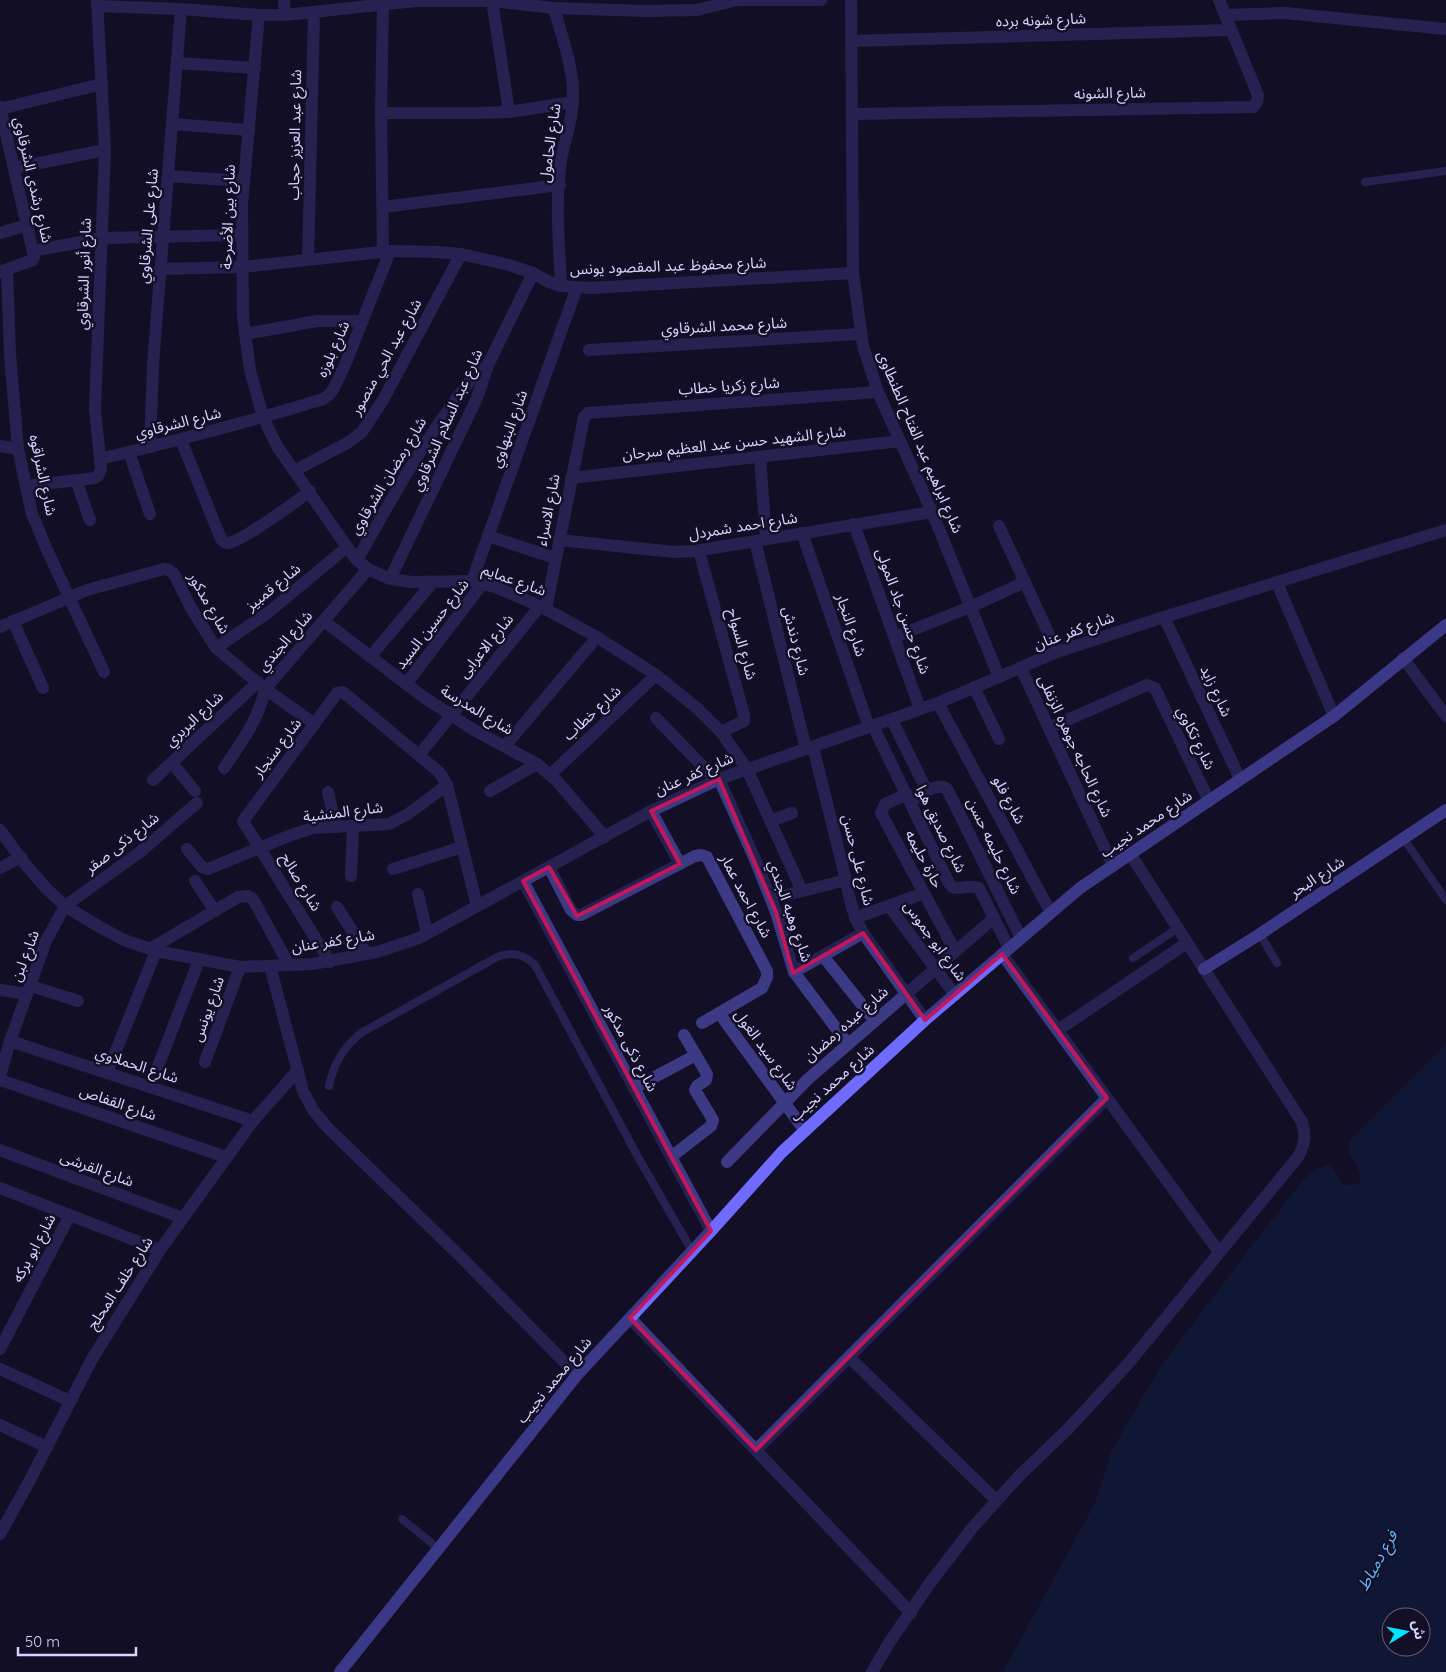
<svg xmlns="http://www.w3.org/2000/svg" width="1446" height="1672" font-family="Quicksand,'Noto Sans Arabic',sans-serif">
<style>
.water{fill:#0c2248;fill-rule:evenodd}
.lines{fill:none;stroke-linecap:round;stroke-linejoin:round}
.lane{stroke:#3d3a85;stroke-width:8}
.street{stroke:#3d3a85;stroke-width:12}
.secondary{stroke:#6f6bff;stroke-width:12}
.marked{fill:none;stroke:#c2185b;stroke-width:4;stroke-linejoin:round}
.labels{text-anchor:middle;stroke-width:5;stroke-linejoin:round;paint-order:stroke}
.street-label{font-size:15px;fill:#d9d4ff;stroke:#130f26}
.water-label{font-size:16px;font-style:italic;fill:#62b6ff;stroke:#130f26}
</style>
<rect width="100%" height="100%" fill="#130f26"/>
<path class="water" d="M1446,1044V1672H1003L1095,1503L1112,1450L1161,1366L1263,1231L1306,1177L1319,1168L1327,1165L1333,1168L1344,1185C1377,1187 1352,1163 1349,1151C1347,1145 1350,1141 1354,1136ZM1391,1617H1421V1647H1391Z"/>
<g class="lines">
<g class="lane">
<polyline points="1365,182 1446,171"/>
<polyline points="1404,839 1446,900"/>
<polyline points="1260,934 1277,963"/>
<polyline points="1133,958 1178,928"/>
<path d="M329,1086C334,1063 343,1048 361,1033L497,957C513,951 523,954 535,965L638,1157L692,1251"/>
<polyline points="402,1519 439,1549"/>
</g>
<g class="street">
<polyline points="284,0 285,15"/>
<polyline points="492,0 509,112"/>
<polyline points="851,0 853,273 863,346 878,392 932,512 999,677"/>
<polyline points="97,6 181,9 259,15 285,15 415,1 492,1 554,8 646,11 697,10 737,0 821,0"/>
<path d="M554,8C561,34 573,66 573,93C574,116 565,138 561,160C555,202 559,244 561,286"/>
<polyline points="259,15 242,204 243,317 250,370 263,417 277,446 347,547 357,560 368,569 390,579 412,582 472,581 495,587 540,606 597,637 656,675 698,709 721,732 747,769 802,891"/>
<polyline points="1225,15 1285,13 1446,29"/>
<polyline points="851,41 1231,30"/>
<polyline points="177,63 255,68"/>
<polyline points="0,107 34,257 33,260 0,272"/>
<polyline points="0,109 102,84"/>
<polyline points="381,113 476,113 509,112 573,102"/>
<polyline points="852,114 1253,107 1257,102 1258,95 1219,0"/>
<polyline points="172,124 249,130"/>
<polyline points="14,168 105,150"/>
<polyline points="168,176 244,181"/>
<polyline points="383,207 560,185"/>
<polyline points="0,233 27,225"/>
<polyline points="33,251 102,238 242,235"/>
<polyline points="383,252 381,113 383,5"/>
<polyline points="308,260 314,12"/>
<polyline points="160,269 243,267 390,251 437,252 461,254 509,265 533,273 549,282 561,286 590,288 853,273"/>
<polyline points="7,270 10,354 18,449 32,514 48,552 104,672"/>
<polyline points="245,334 317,321 363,321"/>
<polyline points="589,350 860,334"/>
<path d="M181,440L221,539C223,541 223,542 227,543C240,543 297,501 310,491"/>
<polyline points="0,446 18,449"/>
<polyline points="150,447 153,365 181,9"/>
<polyline points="129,452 150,514"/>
<polyline points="760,457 766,539"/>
<path d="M100,459C175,441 249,422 323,399L329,395L334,388L345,365L390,251"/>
<polyline points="294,471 349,442 362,432 383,400 461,254"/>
<polyline points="571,478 900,441"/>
<polyline points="76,480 90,520"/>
<polyline points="26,486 95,478 98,476 101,469 95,409 105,150 97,0"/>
<polyline points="854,524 920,709"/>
<polyline points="999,526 1057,652"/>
<polyline points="802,533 869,727"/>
<polyline points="488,536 555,558"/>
<polyline points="559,540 674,552 695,551 932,512"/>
<polyline points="755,541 806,749"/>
<polyline points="699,551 744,715 744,721 721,732"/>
<path d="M357,560C387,507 416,454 452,405C463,390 472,375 488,365"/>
<polyline points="390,579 477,398 488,365 533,273"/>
<polyline points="472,581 577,287"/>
<polyline points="1277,583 1334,716"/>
<polyline points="546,609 584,417 588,413 878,392"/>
<polyline points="1164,617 1240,779"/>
<polyline points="13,621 43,688"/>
<polyline points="324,621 422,696 472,729 537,764 557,781 605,837"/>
<polyline points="0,627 87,590 164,569 169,570 174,574 191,608 216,648 265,689 315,724"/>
<polyline points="895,637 970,607 1025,582"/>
<polyline points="216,648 269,612 347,547"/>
<polyline points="370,657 433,582"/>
<polyline points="1403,658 1446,716"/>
<polyline points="1021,668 1113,866"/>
<polyline points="406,684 483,583"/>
<polyline points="974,687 999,739"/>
<polyline points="938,703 1051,913"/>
<polyline points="656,718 716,780"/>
<polyline points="892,720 927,791"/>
<path d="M873,726L949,883L952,887C961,890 970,884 979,888L1009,948"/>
<polyline points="1049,728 1147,685 1155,688 1209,801"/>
<polyline points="505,746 597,637"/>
<path d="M813,747L846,880C849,900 853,916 863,933L925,1020"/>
<polyline points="419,755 540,606"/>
<polyline points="172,763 195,791"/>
<path d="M224,768C241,743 259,719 265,689L368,569"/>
<polyline points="550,775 656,675"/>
<polyline points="719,779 754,857 776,912 794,972 848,1044"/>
<polyline points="153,780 258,682"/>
<polyline points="490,791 537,764"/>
<polyline points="328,792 336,827"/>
<polyline points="907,794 885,804 881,813 955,951"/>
<path d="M911,801C920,795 937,781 947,789L1021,938"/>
<polyline points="651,811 680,864"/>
<polyline points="770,821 792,813"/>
<polyline points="0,830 25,864 46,888 65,906 98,926 124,940 156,951 240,967 312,964 377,952 419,938 651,811 719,779 938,703 1057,652 1164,617 1446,530"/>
<polyline points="187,849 202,867 208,869 291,835 313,828 389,824 408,814 447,785"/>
<polyline points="549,867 571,910 577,915 581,915 695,856 701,855 707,857 767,971 767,977 762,988 702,1023"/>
<polyline points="0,868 21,857"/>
<polyline points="393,869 462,847"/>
<polyline points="351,876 353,826"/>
<polyline points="195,881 215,911"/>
<polyline points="523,881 711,1231"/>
<polyline points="418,894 427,933"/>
<polyline points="771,899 846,880"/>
<polyline points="889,906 955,995"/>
<polyline points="337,907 367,954"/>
<polyline points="855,918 924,893"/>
<polyline points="150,949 238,897 248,896 253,899 289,965"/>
<polyline points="1002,954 1219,1252"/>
<polyline points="823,956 875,1021"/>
<polyline points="330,962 243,821 337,693 343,692 440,773 447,785 477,906"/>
<polyline points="270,966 303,1091 313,1110 327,1127 462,1258 577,1375"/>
<polyline points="794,972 863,933"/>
<polyline points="31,986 78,1001"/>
<polyline points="0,990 27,994"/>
<polyline points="719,1013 805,1131"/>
<polyline points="1058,1030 1187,943"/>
<polyline points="10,1041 253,1121"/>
<polyline points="205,1062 240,967"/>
<polyline points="107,1073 156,951"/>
<polyline points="0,1076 10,1041 46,941 65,906 140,852 197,803"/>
<polyline points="0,1080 226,1157"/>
<polyline points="150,1087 199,960"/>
<polyline points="634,1088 696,1055"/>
<polyline points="0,1150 183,1218"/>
<polyline points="671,1157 711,1126 713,1120 695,1090 697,1086 706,1080 707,1074 684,1035"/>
<polyline points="727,1162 808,1079 994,918"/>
<polyline points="0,1188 160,1250"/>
<polyline points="630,1318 911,1613"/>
<polyline points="0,1349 70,1215"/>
<polyline points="849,1357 996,1500"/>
<polyline points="0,1369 70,1401"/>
<polyline points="0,1425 47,1447"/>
<polyline points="756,1450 1107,1098"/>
<polyline points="0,1534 30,1480 92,1359 160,1250 253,1121 298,1070"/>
<path d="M872,1672L889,1643L930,1583L973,1527L1019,1476L1068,1429L1127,1365L1298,1157C1305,1145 1306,1135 1302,1122L1131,855"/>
</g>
<g class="secondary">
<polyline points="1204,969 1260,934 1446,810"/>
<polyline points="340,1672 577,1375 711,1231 782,1152 925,1020 1080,888 1334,716 1446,625"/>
</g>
</g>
<path d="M0 0H1446V1672H0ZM719,779L776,912L793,973L863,933L925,1020L1002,954L1107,1098L756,1450L630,1318L711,1231L523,881L549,867L577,916L680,864L651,811Z" fill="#130f26" fill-opacity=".55" fill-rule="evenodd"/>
<path class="marked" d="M719,779L776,912L793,973L863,933L925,1020L1002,954L1107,1098L756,1450L630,1318L711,1231L523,881L549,867L577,916L680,864L651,811Z"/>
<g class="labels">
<g class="street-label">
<text transform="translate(1041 20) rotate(-2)" y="5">شارع شونه برده</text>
<text transform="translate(1110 93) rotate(-1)" y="5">شارع الشونه</text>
<text transform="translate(295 135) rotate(-89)" y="5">شارع عبد العزيز حجاب</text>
<text transform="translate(550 143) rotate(-82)" y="5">شارع الحامول</text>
<text transform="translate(33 180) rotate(77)" y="5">شارع رشدى الشرقاوي</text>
<text transform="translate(228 217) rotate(-88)" y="5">شارع بين الأضرحة</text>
<text transform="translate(148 226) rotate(-85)" y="5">شارع على الشرقاوي</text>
<text transform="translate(668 266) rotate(-2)" y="5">شارع محفوظ عبد المقصود يونس</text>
<text transform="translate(84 274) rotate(-88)" y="5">شارع أنور الشرقاوي</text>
<text transform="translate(724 326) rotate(-3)" y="5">شارع محمد الشرقاوي</text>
<text transform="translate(333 349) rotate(-66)" y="5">شارع بلوزه</text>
<text transform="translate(386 357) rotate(-61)" y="5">شارع عبد الحي منصور</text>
<text transform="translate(729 386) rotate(-4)" y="5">شارع زكريا خطاب</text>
<text transform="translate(447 420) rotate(-66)" y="5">شارع عبد السلام الشرقاوي</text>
<text transform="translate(178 423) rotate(-14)" y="5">شارع الشرقاوي</text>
<text transform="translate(509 429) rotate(-70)" y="5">شارع البنهاوي</text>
<text transform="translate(920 442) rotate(67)" y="5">شارع ابراهيم عبد الفتاح الطنطاوى</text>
<text transform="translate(734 443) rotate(-6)" y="5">شارع الشهيد حسن عبد العظيم سرحان</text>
<text transform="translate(43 475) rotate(78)" y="5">شارع الشراقوه</text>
<text transform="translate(388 476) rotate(-59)" y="5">شارع رمضان الشرقاوي</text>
<text transform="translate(548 510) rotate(-79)" y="5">شارع الاسراء</text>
<text transform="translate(743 526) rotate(-9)" y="5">شارع احمد شمردل</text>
<text transform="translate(514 580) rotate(20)" y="5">شارع عمايم</text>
<text transform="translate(273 587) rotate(-39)" y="5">شارع قمبيز</text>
<text transform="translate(209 603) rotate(60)" y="5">شارع مدكور</text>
<text transform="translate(903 611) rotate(70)" y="5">شارع حسن جاد المولى</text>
<text transform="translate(432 624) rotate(-52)" y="5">شارع حسين السيد</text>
<text transform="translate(851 625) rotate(71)" y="5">شارع النجار</text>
<text transform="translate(1074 631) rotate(-20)" y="5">شارع كفر عنان</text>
<text transform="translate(285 641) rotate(-49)" y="5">شارع الجندي</text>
<text transform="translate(796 641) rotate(76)" y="5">شارع دندش</text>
<text transform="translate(742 644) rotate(74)" y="5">شارع السواح</text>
<text transform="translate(486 646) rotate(-51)" y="5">شارع الاعرابى</text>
<text transform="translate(1216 691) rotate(65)" y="5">شارع زايد</text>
<text transform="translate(477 710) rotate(31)" y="5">شارع المدرسة</text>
<text transform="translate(592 713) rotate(-43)" y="5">شارع خطاب</text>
<text transform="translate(194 719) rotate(-43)" y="5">شارع البربري</text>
<text transform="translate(1196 738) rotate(64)" y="5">شارع تكاوي</text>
<text transform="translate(1075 746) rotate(65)" y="5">شارع الحاجه جوهره الزنفلى</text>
<text transform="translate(277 748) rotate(-53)" y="5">شارع سنجار</text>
<text transform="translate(694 774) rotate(-24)" y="5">شارع كفر عنان</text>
<text transform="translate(1009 800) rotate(62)" y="5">شارع فلو</text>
<text transform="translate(343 812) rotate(-7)" y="5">شارع المنشية</text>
<text transform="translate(1146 824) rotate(-34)" y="5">شارع محمد نجيب</text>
<text transform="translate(941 829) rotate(64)" y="5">شارع صديق هوا</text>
<text transform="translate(122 843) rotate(-38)" y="5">شارع ذكى صقر</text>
<text transform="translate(994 846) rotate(64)" y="5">شارع حليمه حسن</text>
<text transform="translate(924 859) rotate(62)" y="5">حارة حليمه</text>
<text transform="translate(858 860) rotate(76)" y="5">شارع على حسن</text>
<text transform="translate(1317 877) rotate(-33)" y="5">شارع البحر</text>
<text transform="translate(301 882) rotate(59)" y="5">شارع صالح</text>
<text transform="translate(746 896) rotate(62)" y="5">شارع احمد عمار</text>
<text transform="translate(790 911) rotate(71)" y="5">شارع وهبه الجندي</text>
<text transform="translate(333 941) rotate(-9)" y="5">شارع كفر عنان</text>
<text transform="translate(935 941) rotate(54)" y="5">شارع ابو جموس</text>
<text transform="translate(25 956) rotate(-69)" y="5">شارع لبن</text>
<text transform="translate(208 1009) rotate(-70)" y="5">شارع يونس</text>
<text transform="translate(846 1024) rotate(-41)" y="5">شارع عبده رمضان</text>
<text transform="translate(631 1048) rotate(62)" y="5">شارع ذكى مدكور</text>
<text transform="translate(766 1050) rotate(54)" y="5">شارع سيد الغول</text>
<text transform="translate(137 1065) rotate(18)" y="5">شارع الحملاوي</text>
<text transform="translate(832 1083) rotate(-42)" y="5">شارع محمد نجيب</text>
<text transform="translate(118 1103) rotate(19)" y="5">شارع القفاص</text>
<text transform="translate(97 1169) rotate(20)" y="5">شارع القرشى</text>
<text transform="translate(34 1248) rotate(-62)" y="5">شارع ابو بركه</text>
<text transform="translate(120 1283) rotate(-57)" y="5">شارع خلف المحلج</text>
<text transform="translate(554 1380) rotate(-50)" y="5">شارع محمد نجيب</text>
</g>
<g class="water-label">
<text transform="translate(1377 1560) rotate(-61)" y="6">فرع دمياط</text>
</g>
</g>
<g transform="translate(1406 1632) rotate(80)"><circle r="24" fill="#130f26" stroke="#625e7d"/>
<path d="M0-4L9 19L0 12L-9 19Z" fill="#00e5ff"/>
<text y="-8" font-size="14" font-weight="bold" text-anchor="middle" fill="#d9d4ff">ش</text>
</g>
<path d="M18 1647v8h118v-8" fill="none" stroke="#d9d4ff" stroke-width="2.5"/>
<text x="25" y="1647" font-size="15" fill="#d9d4ff" stroke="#130f26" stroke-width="4" paint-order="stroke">50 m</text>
</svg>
